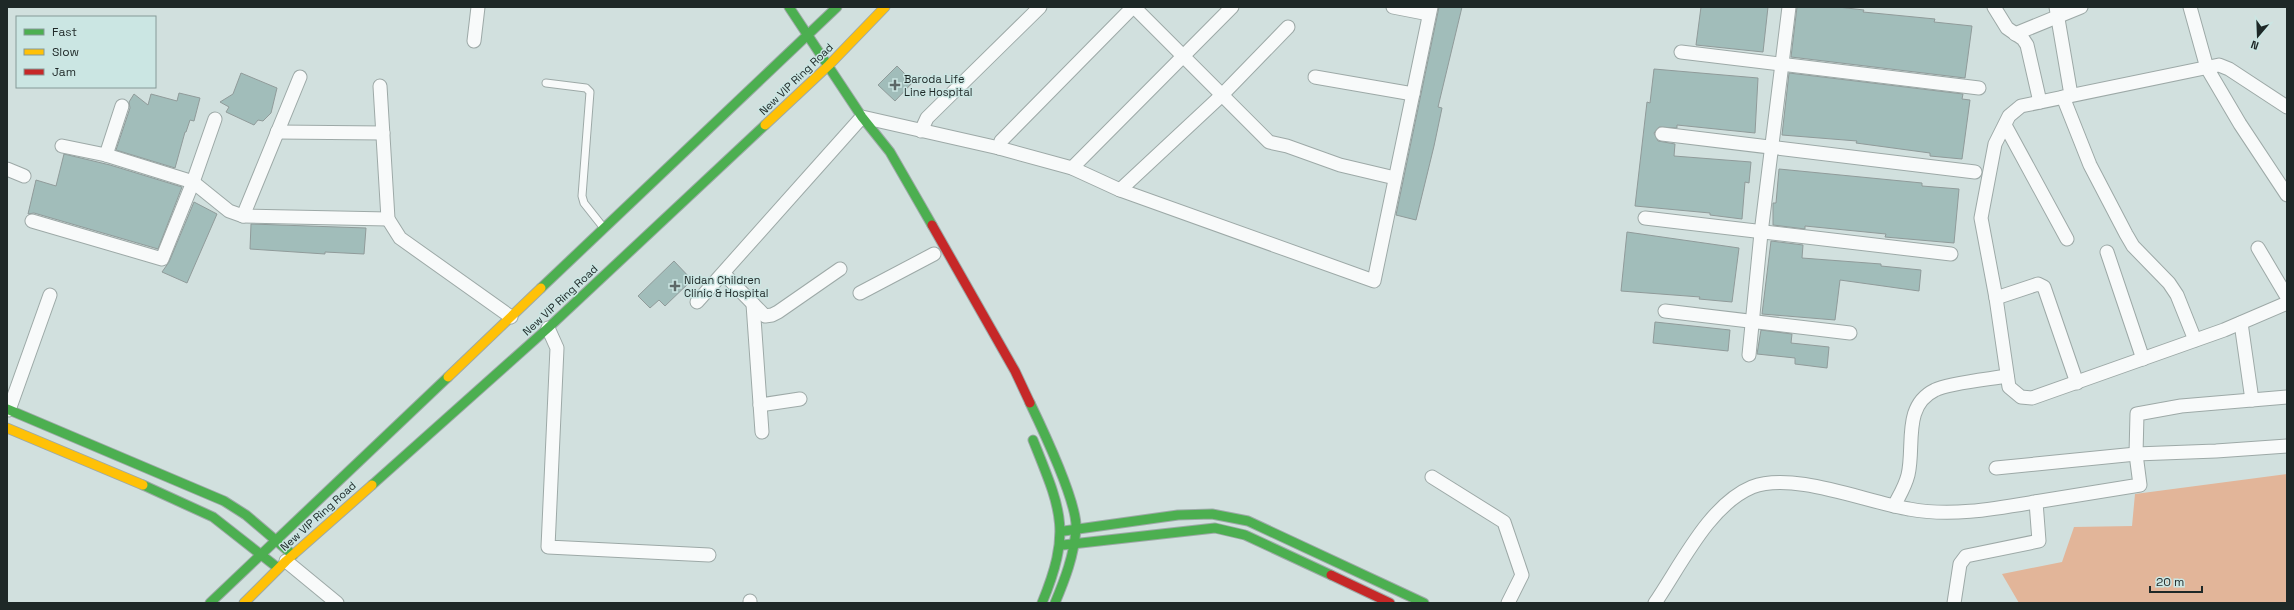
<svg xmlns="http://www.w3.org/2000/svg" width="2294" height="610" font-family="'Space Grotesk',sans-serif">
<style>
.water{fill:#e2b599}
.building{fill:#a1bdba;stroke:#909b9a}
.lines{fill:none;stroke-linecap:round;stroke-linejoin:round}
.lane-casing{stroke:#9da9a7;stroke-width:9}
.street-casing{stroke:#9da9a7;stroke-width:15}
.fast-casing{stroke:#9da9a7;stroke-width:11}
.slow-casing{stroke:#9da9a7;stroke-width:11}
.jam-casing{stroke:#9da9a7;stroke-width:11}
.lane{stroke:#f8fafa;stroke-width:7}
.street{stroke:#f8fafa;stroke-width:13}
.fast{stroke:#4caf50;stroke-width:9}
.slow{stroke:#ffc107;stroke-width:9}
.jam{stroke:#c62828;stroke-width:9}
.poi-dot{fill:#5d6867;stroke:#cbe6e3;stroke-width:1.5}
.labels{text-anchor:middle;stroke-width:3;stroke-linejoin:round;paint-order:stroke}
.street-label{font-size:11px;fill:#1e2827;stroke:#cbe6e3}
.poi-label{font-size:11px;fill:#1e2827;stroke:#cbe6e3;text-anchor:start}
</style>
<rect width="100%" height="100%" fill="#d1e0de"/>
<polygon class="water" points="2287,474 2287,603 2019,603 2002,574 2062,562 2074,527 2132,526 2135,494"/>
<g class="building">
<polygon points="1439,7 1462,7 1438,107 1442,108 1434,146 1416,220 1396,215"/>
<polygon points="1701,7 1768,7 1763,52 1696,45"/>
<polygon points="1797,7 1838,7 1864,10 1863,12 1935,19 1934,22 1972,26 1965,78 1791,57"/>
<polygon points="897,66 913,82 895,101 878,85"/>
<polygon points="1654,69 1758,78 1755,133 1677,125 1677,128 1659,127 1654,133 1658,141 1675,144 1674,156 1751,162 1749,183 1745,182 1742,219 1710,215 1710,213 1635,206 1647,102 1650,103"/>
<polygon points="241,73 277,88 271,113 263,121 258,120 254,125 226,112 229,107 220,102 233,94"/>
<polygon points="1789,73 1963,94 1962,99 1970,100 1962,159 1930,156 1930,153 1856,143 1857,141 1782,135"/>
<polygon points="179,93 200,98 194,121 190,120 186,132 185,132 175,168 116,150 130,108 129,102 134,94 148,105 151,94 177,101"/>
<polygon points="64,154 110,165 182,187 158,249 34,213 28,214 36,180 56,186"/>
<polygon points="1779,169 1922,183 1922,186 1959,189 1954,243 1885,237 1886,234 1805,226 1805,229 1773,225 1773,203 1776,203"/>
<polygon points="194,202 217,214 187,283 162,272 169,262"/>
<polygon points="251,224 366,228 364,254 325,252 325,254 250,249"/>
<polygon points="1627,232 1739,248 1732,302 1699,299 1700,297 1621,291"/>
<polygon points="1771,241 1803,245 1802,258 1881,264 1881,266 1921,270 1919,291 1840,280 1835,320 1762,314"/>
<polygon points="674,261 692,280 665,306 659,300 650,308 638,296"/>
<polygon points="1655,322 1730,330 1728,351 1653,343"/>
<polygon points="1761,330 1792,334 1791,343 1829,347 1827,368 1795,364 1795,358 1757,354"/>
</g>
<g class="lines">
<defs>
<polyline id="lane" points="546,83 586,88 590,92 582,196 584,203 603,227"/>
<g id="street">
<polyline points="1134,7 1269,142 1287,146 1340,165 1395,178"/>
<polyline points="1393,7 1429,14"/>
<polyline points="1994,7 2007,28 2023,39 2027,45 2040,102"/>
<polyline points="2056,7 2071,95"/>
<polyline points="2190,7 2207,68 2240,124 2287,195"/>
<polyline points="2015,34 2081,7"/>
<polyline points="474,41 478,7"/>
<polyline points="1681,52 1979,88"/>
<polyline points="1315,77 1413,94"/>
<polyline points="380,86 388,219 400,238 511,317"/>
<polyline points="2063,97 2090,165 2126,234 2133,246 2169,283 2177,295 2195,340"/>
<polyline points="2287,107 2229,69 2219,65 2021,106 2009,116 1995,144 1981,218 1996,298 2009,387 2021,397 2032,398 2224,330 2287,303"/>
<polyline points="2005,125 2067,239"/>
<polyline points="921,131 927,118 1040,7"/>
<polyline points="277,132 383,133"/>
<polyline points="1662,134 1975,172"/>
<polyline points="62,146 106,155 193,182 229,211 243,216 388,219"/>
<polyline points="999,148 1001,141 1133,7"/>
<polyline points="106,155 122,106"/>
<polyline points="1072,168 1232,7"/>
<polyline points="7,169 24,176"/>
<polyline points="1120,190 1222,95 1288,27"/>
<polyline points="243,216 300,77"/>
<polyline points="1645,218 1951,254"/>
<polyline points="32,221 162,259 193,182 215,119"/>
<polyline points="2258,248 2287,297"/>
<polyline points="2107,252 2143,359"/>
<polyline points="724,274 765,316 772,315 778,312 840,269"/>
<polyline points="860,293 934,254"/>
<polyline points="1996,298 2038,284 2044,287 2077,383"/>
<polyline points="697,302 862,117 999,148 1072,168 1120,190 1374,281 1431,7"/>
<polyline points="753,304 762,432"/>
<polyline points="1665,311 1850,333"/>
<polyline points="2241,323 2252,400"/>
<polyline points="548,328 557,348 548,547 709,555"/>
<polyline points="1749,355 1761,233 1789,7"/>
<polyline points="760,405 800,399"/>
<polyline points="9,410 50,295"/>
<polyline points="1996,468 2136,454 2216,451 2287,446"/>
<polyline points="1432,477 1504,522 1522,575 1508,603"/>
<path d="M1894,506C1899,496 1905,487 1908,475C1915,446 1902,406 1935,390C1948,383 1990,379 2007,376"/>
<polyline points="286,561 337,603"/>
<polyline points="750,603 750,601"/>
<path d="M1655,603C1681,565 1709,505 1752,487C1793,471 1866,502 1909,509C1951,517 1994,509 2035,502C2070,496 2105,491 2140,485L2136,454L2137,414L2181,406L2287,397"/>
<polyline points="1954,603 1960,564 1966,556 2039,541 2036,502"/>
</g>
<g id="fast">
<polyline points="789,7 862,117 890,152 932,225"/>
<polyline points="541,288 837,7"/>
<path d="M1030,403C1042,428 1078,504 1076,529C1074,556 1065,579 1055,603"/>
<polyline points="7,409 224,501 246,515 293,555"/>
<path d="M1033,440C1061,510 1072,530 1042,603"/>
<polyline points="143,485 213,517 278,568"/>
<polyline points="372,485 548,328 765,125"/>
<polyline points="1064,531 1178,515 1212,514 1248,521 1424,603"/>
<polyline points="1063,545 1215,528 1245,535 1331,575"/>
<polyline points="210,603 448,377"/>
</g>
<g id="slow">
<polyline points="765,125 829,65 885,7"/>
<polyline points="448,377 541,288"/>
<polyline points="7,428 143,485"/>
<polyline points="244,603 286,561 372,485"/>
</g>
<g id="jam">
<polyline points="932,225 1015,371 1030,403"/>
<polyline points="1331,575 1390,603"/>
</g>
</defs>
<use href="#lane" class="lane-casing"/>
<use href="#street" class="street-casing"/>
<use href="#fast" class="fast-casing"/>
<use href="#slow" class="slow-casing"/>
<use href="#jam" class="jam-casing"/>
<use href="#lane" class="lane"/>
<use href="#street" class="street"/>
<use href="#fast" class="fast"/>
<use href="#slow" class="slow"/>
<use href="#jam" class="jam"/>
</g>
<g class="poi-dot">
<path d="M893 79h4v4h4v4h-4v4h-4v-4h-4v-4h4z"/>
<path d="M673 280h4v4h4v4h-4v4h-4v-4h-4v-4h4z"/>
</g>
<g class="labels">
<g class="street-label">
<text transform="translate(796 79) rotate(-44)" y="4">New VIP Ring Road</text>
<text transform="translate(560 300) rotate(-43)" y="4">New VIP Ring Road</text>
<text transform="translate(318 516) rotate(-42)" y="4">New VIP Ring Road</text>
</g>
<g class="poi-label">
<text x="904" y="83">Baroda Life<tspan x="904" dy="13">Line Hospital</tspan></text>
<text x="684" y="284">Nidan Children<tspan x="684" dy="13">Clinic &amp; Hospital</tspan></text>
</g>
</g>
<rect width="2294" height="610" fill="none" stroke="#1e2827" stroke-width="16"/>
<rect x="16" y="16" width="140" height="72" fill="#cbe6e3" stroke="#869a98"/>
<rect x="24" y="29" width="20" height="6" fill="#4caf50" stroke="#869a98"/>
<text x="52" y="36" font-size="12" fill="#1e2827">Fast</text>
<rect x="24" y="49" width="20" height="6" fill="#ffc107" stroke="#869a98"/>
<text x="52" y="56" font-size="12" fill="#1e2827">Slow</text>
<rect x="24" y="69" width="20" height="6" fill="#c62828" stroke="#869a98"/>
<text x="52" y="76" font-size="12" fill="#1e2827">Jam</text>
<g transform="translate(2258 36) rotate(199)" stroke="#cbe6e3" stroke-width="3" paint-order="stroke">
<path d="M0-3L7 15L0 10L-7 15Z" fill="#1e2827"/>
<text y="-6" font-size="11" font-weight="bold" text-anchor="middle" fill="#1e2827">N</text>
</g>
<path d="M2150 586v6h52v-6" fill="none" stroke="#1e2827" stroke-width="2"/>
<text x="2156" y="586" font-size="12" fill="#1e2827" stroke="#cbe6e3" stroke-width="3" paint-order="stroke">20 m</text>
</svg>
